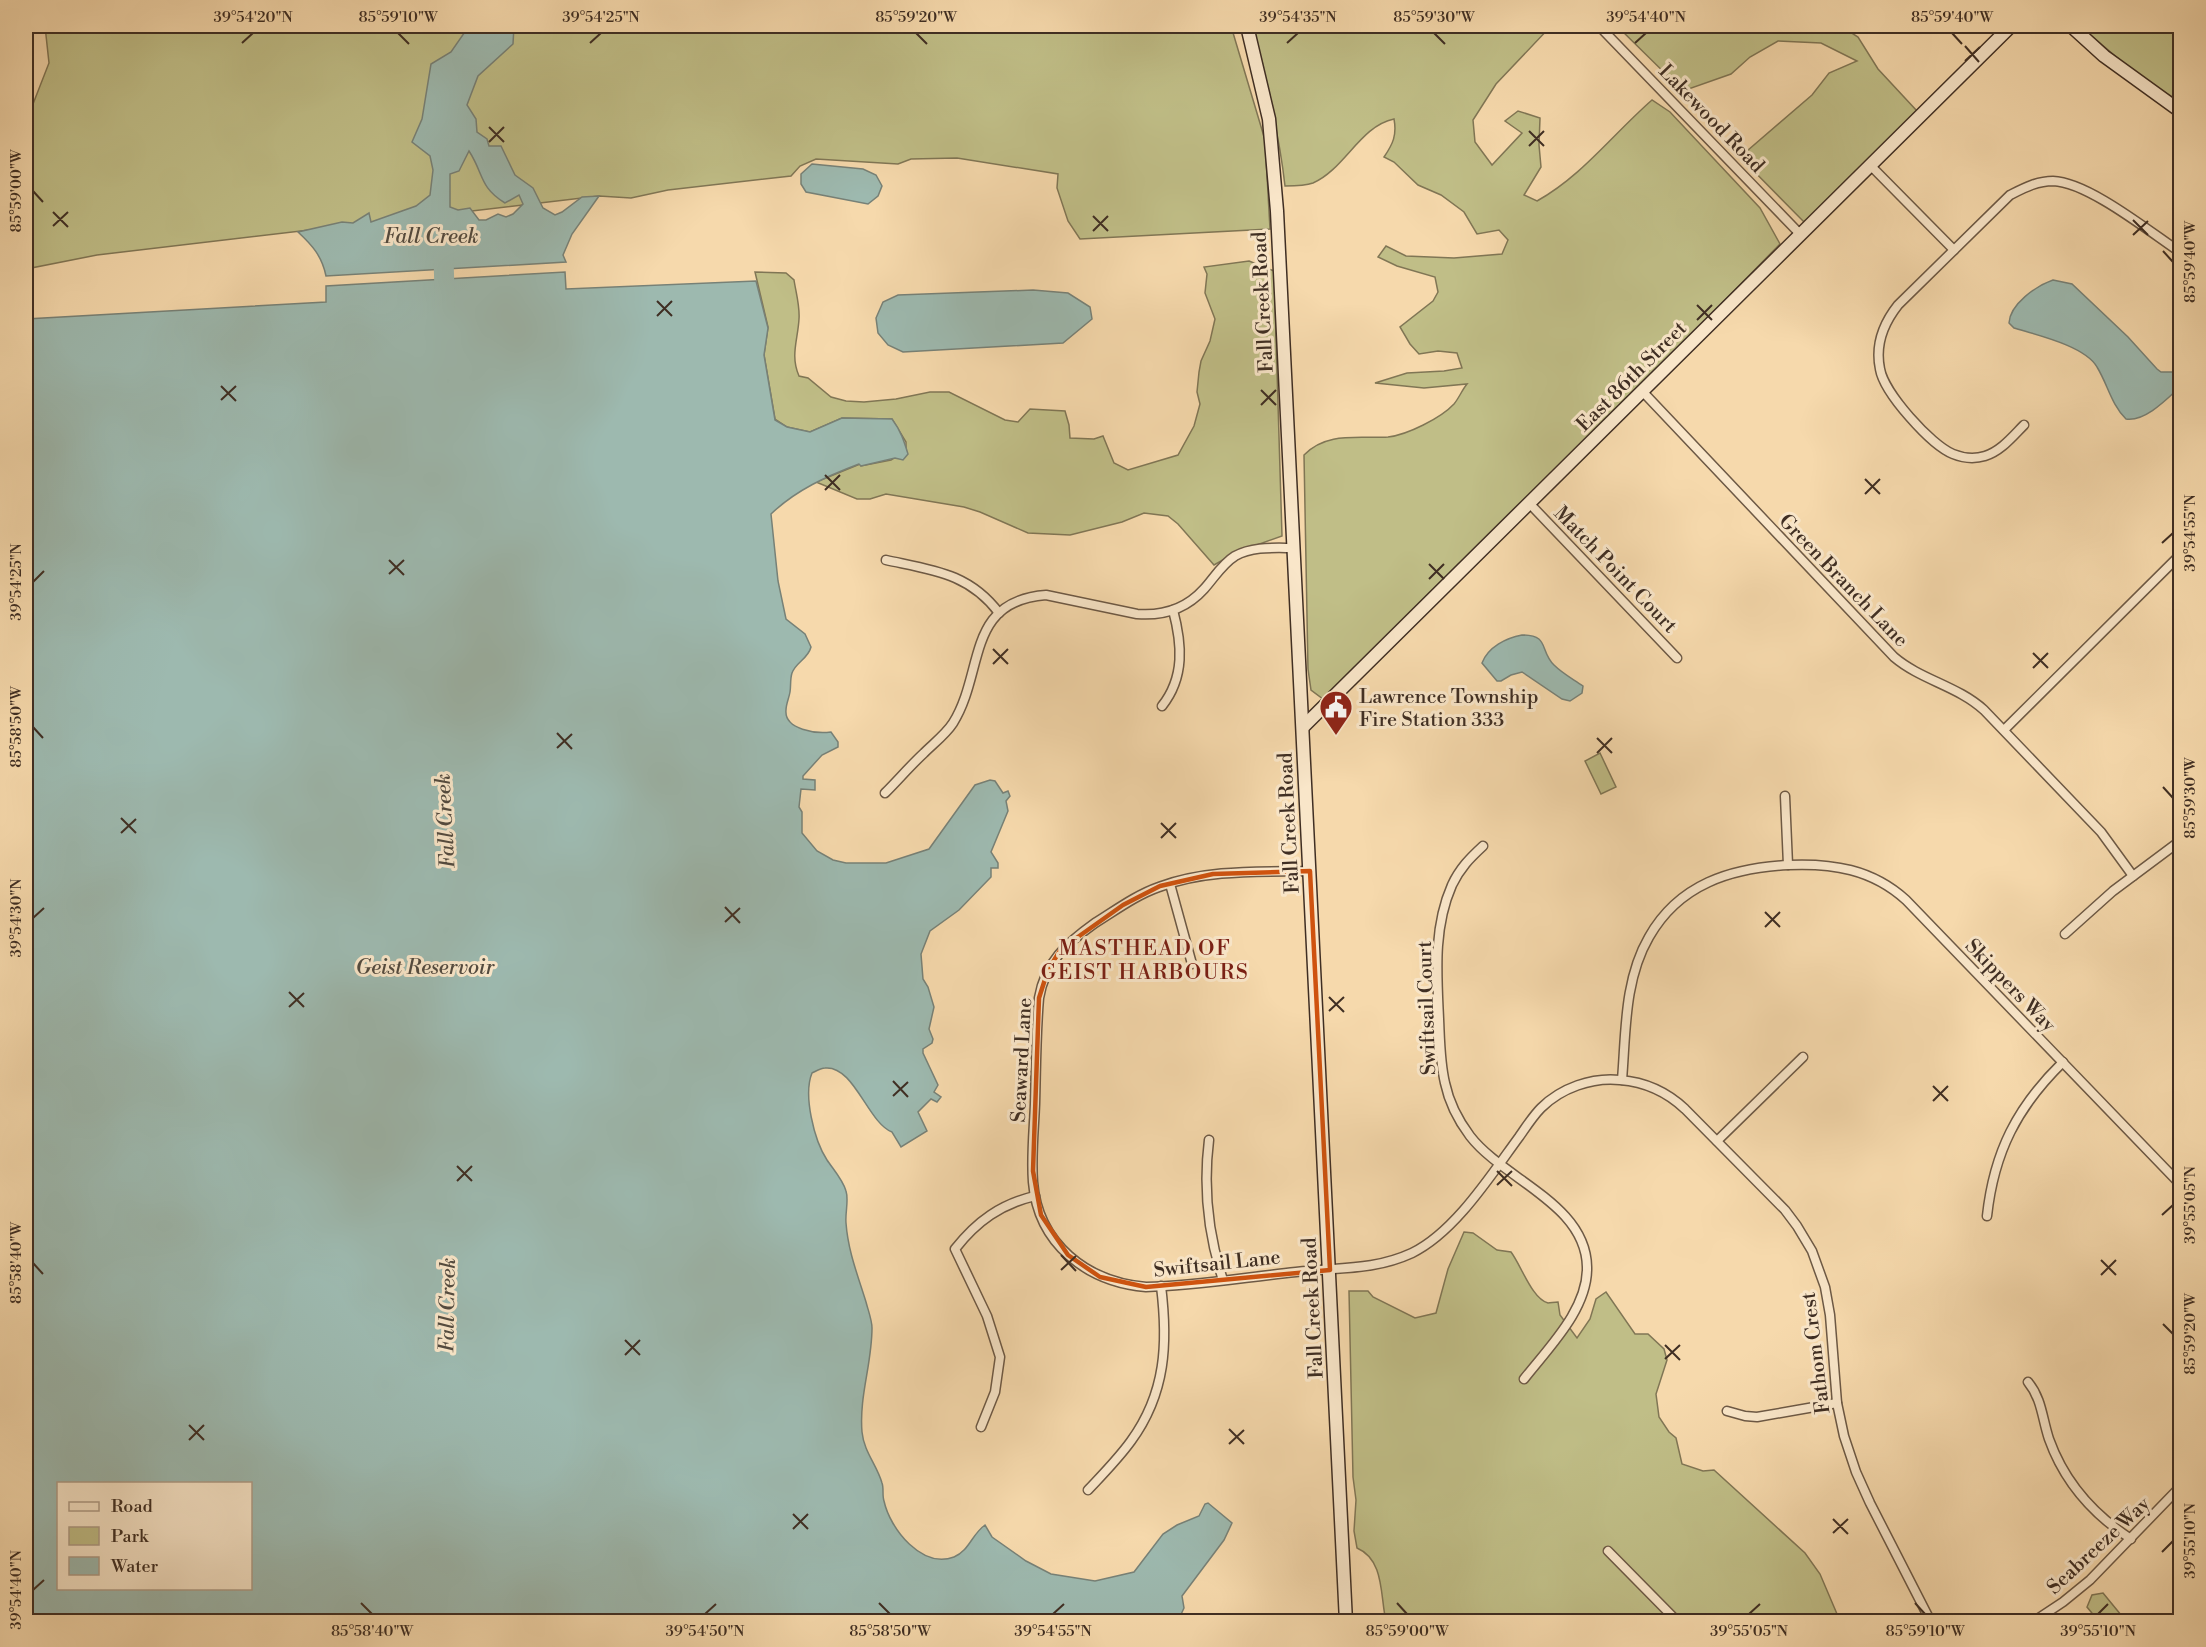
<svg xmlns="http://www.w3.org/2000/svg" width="2206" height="1647" font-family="'Libre Bodoni',serif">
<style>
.green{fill:#c0be87;stroke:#807655;stroke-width:1.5}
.water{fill:#9db9af;stroke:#778177;stroke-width:1.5;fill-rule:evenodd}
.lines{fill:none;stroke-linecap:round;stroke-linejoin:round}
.river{stroke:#9db9af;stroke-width:20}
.street-casing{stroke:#6d5945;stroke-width:11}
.secondary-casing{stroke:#3f2e23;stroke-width:15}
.street{stroke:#f9e6c9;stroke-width:8}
.secondary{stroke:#f9e6c9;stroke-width:12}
.marked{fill:none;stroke:#cf530f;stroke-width:4.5;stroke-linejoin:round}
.ticks{fill:none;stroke:#3f2e23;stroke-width:2}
.labels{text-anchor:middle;stroke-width:6;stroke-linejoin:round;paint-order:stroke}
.street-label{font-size:20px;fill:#3f2e23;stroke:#f9e6c9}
.poi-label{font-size:20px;fill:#3f2e23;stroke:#f9e6c9;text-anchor:start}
.water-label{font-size:21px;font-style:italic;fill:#524a3f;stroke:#f9e6c9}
.neighbourhood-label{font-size:21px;letter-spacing:1.5px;fill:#7a1f14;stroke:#f9e6c9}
.neatline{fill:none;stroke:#3f2e23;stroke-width:2}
.ticks-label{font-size:15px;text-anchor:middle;fill:#3f2e23}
</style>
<rect width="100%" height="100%" fill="#f6d9ac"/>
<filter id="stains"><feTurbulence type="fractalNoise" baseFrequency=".00333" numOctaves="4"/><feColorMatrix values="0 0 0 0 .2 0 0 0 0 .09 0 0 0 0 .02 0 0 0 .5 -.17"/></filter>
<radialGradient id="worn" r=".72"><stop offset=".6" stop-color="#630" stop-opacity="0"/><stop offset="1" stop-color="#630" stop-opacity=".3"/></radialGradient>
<g class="green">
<polygon points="45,26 1231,26 1265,140 1270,229 1080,239 1068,221 1057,188 1058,174 957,158 911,159 898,164 816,159 800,166 791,176 668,190 631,198 599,196 97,255 26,269 26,122 49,63"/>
<path d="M1251,26H1551L1496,84L1473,120L1475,142L1492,165L1522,133L1505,121L1518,111L1540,118L1539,145L1541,167L1524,195L1537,201C1582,176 1613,134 1652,100L1670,112L1760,208L1780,244L1617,410L1323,699L1311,690L1308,669L1304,455C1327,431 1359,439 1388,437C1407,435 1441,418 1454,404C1459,398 1462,390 1467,384L1424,388L1375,383L1407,373L1444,371L1462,368L1457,353L1438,351L1419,354L1410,344L1400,327L1433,301L1438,292L1435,277L1397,266L1378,257L1386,246L1406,256L1454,258L1502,254L1508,240L1499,230L1477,234L1464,212L1441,195L1418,185L1394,162L1384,157C1393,144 1397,135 1394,119C1360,126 1345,169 1313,183C1305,186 1293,186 1285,186C1279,131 1265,79 1251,26Z"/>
<polygon points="1617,26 1841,26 1858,37 1878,69 1917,111 1805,223 1740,157 1812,95 1829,73 1857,61 1821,43 1778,41 1750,57 1731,74 1683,91"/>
<polygon points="2080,26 2180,26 2180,102 2141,78"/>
<path d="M1249,261L1274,271L1282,536L1237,552L1214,565L1178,524L1168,516L1144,513L1122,522L1070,535L1028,533L980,512L964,507L886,494L870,499H857L816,482L860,464L861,466L891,460L906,450V442L892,419L842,418L810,432L787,427L775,419L764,355L768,327L755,272L786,273L794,280C796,293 800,306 799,319C798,339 790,356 799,376L808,378L831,397L846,401L864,402L896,399L930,392H949L1005,420L1018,422L1030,409L1065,411L1069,425L1070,438L1094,439L1103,436L1114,463L1128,470L1178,455L1194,426L1200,404L1197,392L1199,372L1201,361L1210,341L1215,319L1205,293L1207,274L1204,267Z"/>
<polygon points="1600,753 1616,787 1601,794 1585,761"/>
<path d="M1464,1232L1473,1233L1497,1250L1511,1252C1521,1265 1532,1299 1548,1303C1551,1303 1554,1302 1558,1302L1560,1315L1577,1338L1590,1319L1596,1299L1606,1292L1635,1334H1648L1664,1349L1667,1360L1656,1394L1659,1417L1669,1432L1676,1438L1682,1464L1703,1471L1714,1470L1805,1553L1820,1574L1840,1621H1386C1380,1597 1385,1560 1357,1548L1354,1531L1356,1500L1353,1477L1349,1291H1368L1373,1297L1415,1318L1436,1313L1448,1269Z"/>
<polygon points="2103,1593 2126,1621 2094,1621 2096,1618 2087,1607 2092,1595"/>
</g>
<g class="water">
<path d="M469,26H514L513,44L478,76L467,105L476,119L477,132L487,139L489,146H501L515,175L533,188L543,208L555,215L562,212L582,197L599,196L572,234L563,255L566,262L326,276C322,256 312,245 298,232L342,222L353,223L369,213L371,222L416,206L430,195L433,170L430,156L412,142L422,119L431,64L451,52ZM469,151C484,174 479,187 505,203L519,195L523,204L513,214L506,217L498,214L486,220H479L470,208L458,210L450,207V174L459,171Z"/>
<polygon points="812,164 863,169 876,175 882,186 878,196 868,204 806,192 801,184 801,174"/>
<path d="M565,272L566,289L756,281L768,328L764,355L775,420L787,427L810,432L842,418L892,419C901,431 904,441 908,454L903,460L895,458L861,466L859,464C827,476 796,490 771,514L778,581L786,619L805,634L811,647C808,659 796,662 792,673C790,679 791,686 790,692C789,698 786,704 786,710C784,730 817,734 831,732L838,742V747L822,755L803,776V779L815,780V790L801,789L799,807L802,812V833L817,851L833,860L846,863H886L929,849L975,785L990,780L995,781L1003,793L1008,791L1010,796L1006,801L1008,811L991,852L998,863V868H991V877L959,910L930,931L921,954L923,979L928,987L934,1007L929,1029L933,1039L932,1043L923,1049V1053L938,1085L934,1092L941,1097L937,1102L931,1099L918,1112L927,1131L901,1147L892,1132C868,1123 854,1065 825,1068C821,1068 816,1071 812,1073C803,1095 814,1140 827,1160C833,1169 843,1180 846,1191C849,1200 845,1213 846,1223C848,1251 858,1276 866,1302C868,1310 872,1320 872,1328C872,1364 859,1396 862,1432C864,1452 877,1465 882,1483C884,1488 882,1495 884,1501C890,1529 922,1569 954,1557C969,1551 972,1534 985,1525L992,1537L1026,1561L1051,1574L1095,1581L1134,1572L1163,1534L1177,1525L1199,1516L1205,1504L1208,1503L1232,1523L1224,1540L1182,1596L1184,1608L1178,1621H26V319L326,302V286ZM58,1484H250V1588H58Z"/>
<path d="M2053,280L2072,284L2128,337L2157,369L2161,372H2180V387C2167,399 2145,422 2126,419C2111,404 2108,385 2097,367C2085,346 2037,335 2014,328L2009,323C2010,304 2036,286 2053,280Z"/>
<polygon points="1033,290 1068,293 1090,307 1092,319 1063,343 903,352 888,345 878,333 876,318 883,302 898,295"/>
<path d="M1522,635C1550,635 1539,650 1554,665C1563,674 1573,679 1583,686L1582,693L1570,701L1562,699L1522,672L1511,675L1501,681H1497L1482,663C1488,647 1506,638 1522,635Z"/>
</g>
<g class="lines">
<polyline class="river" points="443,243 445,306"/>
<defs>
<g id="street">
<polyline points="1599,26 1800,234"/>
<polyline points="1870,165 1954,250"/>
<path d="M1643,392L1894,657C1921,680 1958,686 1984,710L2101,832L2133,876"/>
<path d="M2024,425C2012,437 2001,451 1985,456C1975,459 1963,458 1953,454C1931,445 1884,393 1880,369C1875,345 1883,324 1898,305L2010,195C2024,188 2037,181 2053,181C2088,182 2150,232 2180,252"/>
<polyline points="1530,504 1677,658"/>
<path d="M886,560C932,570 969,573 999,613"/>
<path d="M1162,706C1185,677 1182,644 1173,610"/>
<polyline points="2004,730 2180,555"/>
<path d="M885,793C898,780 910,766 924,753C933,744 946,734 953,723C985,672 965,601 1046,595L1137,614C1162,616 1186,609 1204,589C1214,578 1222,564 1235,556C1253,546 1275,548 1294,548"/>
<polyline points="1785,796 1788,865"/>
<path d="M1483,846C1470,858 1460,868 1452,885C1433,928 1437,974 1439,1019C1440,1040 1440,1062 1445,1083C1449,1102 1458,1120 1470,1136C1504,1180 1586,1204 1587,1267C1588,1309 1549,1347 1524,1379"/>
<path d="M1310,871C1260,872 1207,869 1159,887C1136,895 1116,910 1095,923C1067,943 1045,962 1039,998C1036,1033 1036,1068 1035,1104C1034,1129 1031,1156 1033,1182C1038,1244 1087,1282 1146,1287C1196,1286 1246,1277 1296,1272C1337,1267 1373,1271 1412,1253C1455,1232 1491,1175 1519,1137C1526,1127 1533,1116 1541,1108C1561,1088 1592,1077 1620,1080C1645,1082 1667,1092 1685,1109L1785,1210L1797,1226L1812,1251L1825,1287L1830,1315L1837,1403L1844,1436L1856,1472L1870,1503L1931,1622"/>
<polyline points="1170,884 1192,964"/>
<polyline points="2065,934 2113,891 2180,841"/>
<path d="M1622,1080C1626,1032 1624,980 1649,937C1679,884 1731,868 1788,865C1832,863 1872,869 1906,900L2180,1184"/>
<path d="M1209,1140C1203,1188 1208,1234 1223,1280"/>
<polyline points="1717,1141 1803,1057"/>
<path d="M1987,1216C1994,1152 2017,1107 2063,1062"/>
<path d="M2028,1382C2042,1399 2042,1418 2049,1439C2064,1481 2094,1515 2131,1539"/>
<polyline points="1727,1411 1745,1416 1757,1417 1837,1403"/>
<path d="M981,1427L995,1392L1000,1357L987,1316L955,1249C977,1221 1001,1204 1035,1196"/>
<path d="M1088,1490C1103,1474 1118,1459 1131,1441C1166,1393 1168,1343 1161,1286"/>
<polyline points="1608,1551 1678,1622"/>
<polyline points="2033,1622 2063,1602 2090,1580 2180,1487"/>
</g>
<g id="secondary">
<polyline points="1247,26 1269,119 1277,211 1346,1622"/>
<polyline points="2071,26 2104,56 2180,111"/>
<polyline points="1303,727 2011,26"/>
</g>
</defs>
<use href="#street" class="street-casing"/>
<use href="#secondary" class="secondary-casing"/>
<use href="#street" class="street"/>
<use href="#secondary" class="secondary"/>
</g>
<path class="marked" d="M1310,871L1330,1270L1146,1287L1100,1277L1068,1255L1041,1215L1033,1171L1039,998L1048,970L1061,949L1123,905L1160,886L1213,874Z"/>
<path class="ticks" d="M398,33L409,44M916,33L927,44M1434,33L1445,44M1952,33L1962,44M242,43L253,33M590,43L601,33M1287,43L1298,33M1635,43L1646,33M1965,46L1979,62M1965,61L1980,47M489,127L504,142M1529,131L1544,146M489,142L504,127M1529,146L1544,131M33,191L43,202M53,212L68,227M1093,216L1108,231M2133,220L2148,235M53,226L68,212M1093,231L1108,216M2133,235L2148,221M2163,251L2173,262M657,301L672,316M1697,305L1712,320M657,316L672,301M1697,320L1712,305M221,386L236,401M1261,390L1276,405M221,400L236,386M1261,405L1276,390M825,475L840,490M1865,479L1880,494M825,490L840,475M1865,494L1880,479M2162,543L2173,533M389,560L404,575M1429,564L1444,579M389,574L404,560M1429,579L1444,564M33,582L44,571M993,649L1008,664M2033,653L2048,668M993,664L1008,649M2033,668L2048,653M33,727L43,738M557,733L572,749M1597,738L1612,753M557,748L572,734M1597,753L1612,738M2163,787L2173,798M121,818L136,833M1161,823L1176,838M121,833L136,819M1161,838L1176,823M725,907L740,923M1765,912L1780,927M33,918L44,908M725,922L740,908M1765,927L1780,912M289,992L304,1007M1329,997L1344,1012M289,1007L304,993M1329,1011L1344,997M893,1081L908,1097M1933,1086L1948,1101M893,1096L908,1082M1933,1101L1948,1086M457,1166L472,1181M1497,1171L1512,1186M457,1181L472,1166M1497,1185L1512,1171M2162,1215L2173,1205M1061,1255L1076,1271M2101,1260L2116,1275M33,1263L43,1274M1061,1270L1076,1256M2101,1275L2116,1260M2163,1324L2173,1334M625,1340L640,1355M1665,1345L1680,1360M625,1355L640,1340M1665,1359L1680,1345M189,1425L204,1440M1229,1429L1244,1444M189,1440L204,1425M1229,1444L1244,1430M793,1514L808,1529M1833,1519L1848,1534M793,1529L808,1514M1833,1533L1848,1519M2162,1552L2173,1541M33,1590L44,1580M361,1603L372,1614M879,1603L890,1614M1397,1603L1407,1614M1915,1603L1925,1614M705,1614L716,1604M1053,1614L1064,1604M1749,1614L1760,1604M2098,1614L2108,1604"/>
<defs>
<symbol id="civic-pin" viewBox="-11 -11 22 30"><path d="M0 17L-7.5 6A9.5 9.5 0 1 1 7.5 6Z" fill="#8f2418" stroke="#f9e6c9"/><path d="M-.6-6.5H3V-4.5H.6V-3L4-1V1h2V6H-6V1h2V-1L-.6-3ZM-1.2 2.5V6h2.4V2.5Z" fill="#fff"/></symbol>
</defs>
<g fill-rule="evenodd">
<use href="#civic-pin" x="1317" y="688" width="38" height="52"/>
</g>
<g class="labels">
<g class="street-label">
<text transform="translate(1712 118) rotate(46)" y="7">Lakewood Road</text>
<text transform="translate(1262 302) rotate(-93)" y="7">Fall Creek Road</text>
<text transform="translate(1631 376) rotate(-45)" y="7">East 86th Street</text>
<text transform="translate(1616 569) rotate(46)" y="7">Match Point Court</text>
<text transform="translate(1844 580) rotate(46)" y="7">Green Branch Lane</text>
<text transform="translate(1288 823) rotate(-93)" y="7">Fall Creek Road</text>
<text transform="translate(2011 985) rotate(46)" y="7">Skippers Way</text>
<text transform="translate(1426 1008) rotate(-92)" y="7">Swiftsail Court</text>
<text transform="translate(1021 1060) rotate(-87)" y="7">Seaward Lane</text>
<text transform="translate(1217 1263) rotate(-6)" y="7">Swiftsail Lane</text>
<text transform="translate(1312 1308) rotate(-93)" y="7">Fall Creek Road</text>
<text transform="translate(1815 1353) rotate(-97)" y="7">Fathom Crest</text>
<text transform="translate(2098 1545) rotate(-43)" y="7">Seabreeze Way</text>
</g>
<g class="poi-label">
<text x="1359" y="703">Lawrence Township<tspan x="1359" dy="23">Fire Station 333</tspan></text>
</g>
<g class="water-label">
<text x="431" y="243">Fall Creek</text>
<text transform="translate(445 821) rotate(-93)" y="7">Fall Creek</text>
<text x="425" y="974">Geist Reservoir</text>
<text transform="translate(447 1305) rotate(-89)" y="7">Fall Creek</text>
</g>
<g class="neighbourhood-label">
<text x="1145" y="955">MASTHEAD OF<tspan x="1145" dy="24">GEIST HARBOURS</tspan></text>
</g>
</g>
<rect width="2206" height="1647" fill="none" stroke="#f6d9ac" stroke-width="66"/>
<rect x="57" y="1482" width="195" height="108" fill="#f9e6c9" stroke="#af9c87" stroke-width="1.5"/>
<rect x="69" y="1502" width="30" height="9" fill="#f9e6c9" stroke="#af9c87" stroke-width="1.5"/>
<text x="111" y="1512" font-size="18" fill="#3f2e23">Road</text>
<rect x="69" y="1527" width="30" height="18" fill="#c0be87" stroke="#af9c87" stroke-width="1.5"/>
<text x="111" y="1542" font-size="18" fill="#3f2e23">Park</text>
<rect x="69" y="1557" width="30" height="18" fill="#9db9af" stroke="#af9c87" stroke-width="1.5"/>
<text x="111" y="1572" font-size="18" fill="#3f2e23">Water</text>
<rect x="33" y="33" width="2140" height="1581" class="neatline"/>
<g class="ticks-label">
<text x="253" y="22">39°54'20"N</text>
<text x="398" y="22">85°59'10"W</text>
<text x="601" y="22">39°54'25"N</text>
<text x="916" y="22">85°59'20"W</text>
<text x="1298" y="22">39°54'35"N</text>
<text x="1434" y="22">85°59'30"W</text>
<text x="1646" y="22">39°54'40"N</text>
<text x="1952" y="22">85°59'40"W</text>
<text transform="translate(16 191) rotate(-90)" y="5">85°59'00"W</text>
<text transform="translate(2190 262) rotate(-90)" y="5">85°59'40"W</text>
<text transform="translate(2190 533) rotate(-90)" y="5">39°54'55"N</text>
<text transform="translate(16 582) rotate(-90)" y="5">39°54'25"N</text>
<text transform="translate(16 727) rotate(-90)" y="5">85°58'50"W</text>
<text transform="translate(2190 798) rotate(-90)" y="5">85°59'30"W</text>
<text transform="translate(16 918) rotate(-90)" y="5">39°54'30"N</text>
<text transform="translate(2190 1205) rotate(-90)" y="5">39°55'05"N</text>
<text transform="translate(16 1263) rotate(-90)" y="5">85°58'40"W</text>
<text transform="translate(2190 1334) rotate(-90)" y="5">85°59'20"W</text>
<text transform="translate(2190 1541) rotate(-90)" y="5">39°55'10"N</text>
<text transform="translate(16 1590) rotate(-90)" y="5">39°54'40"N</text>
<text x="372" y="1636">85°58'40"W</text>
<text x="705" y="1636">39°54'50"N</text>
<text x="890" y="1636">85°58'50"W</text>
<text x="1053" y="1636">39°54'55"N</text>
<text x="1407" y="1636">85°59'00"W</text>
<text x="1749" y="1636">39°55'05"N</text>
<text x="1925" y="1636">85°59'10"W</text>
<text x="2098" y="1636">39°55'10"N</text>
</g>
<rect width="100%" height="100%" filter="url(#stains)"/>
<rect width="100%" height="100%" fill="url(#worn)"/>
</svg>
